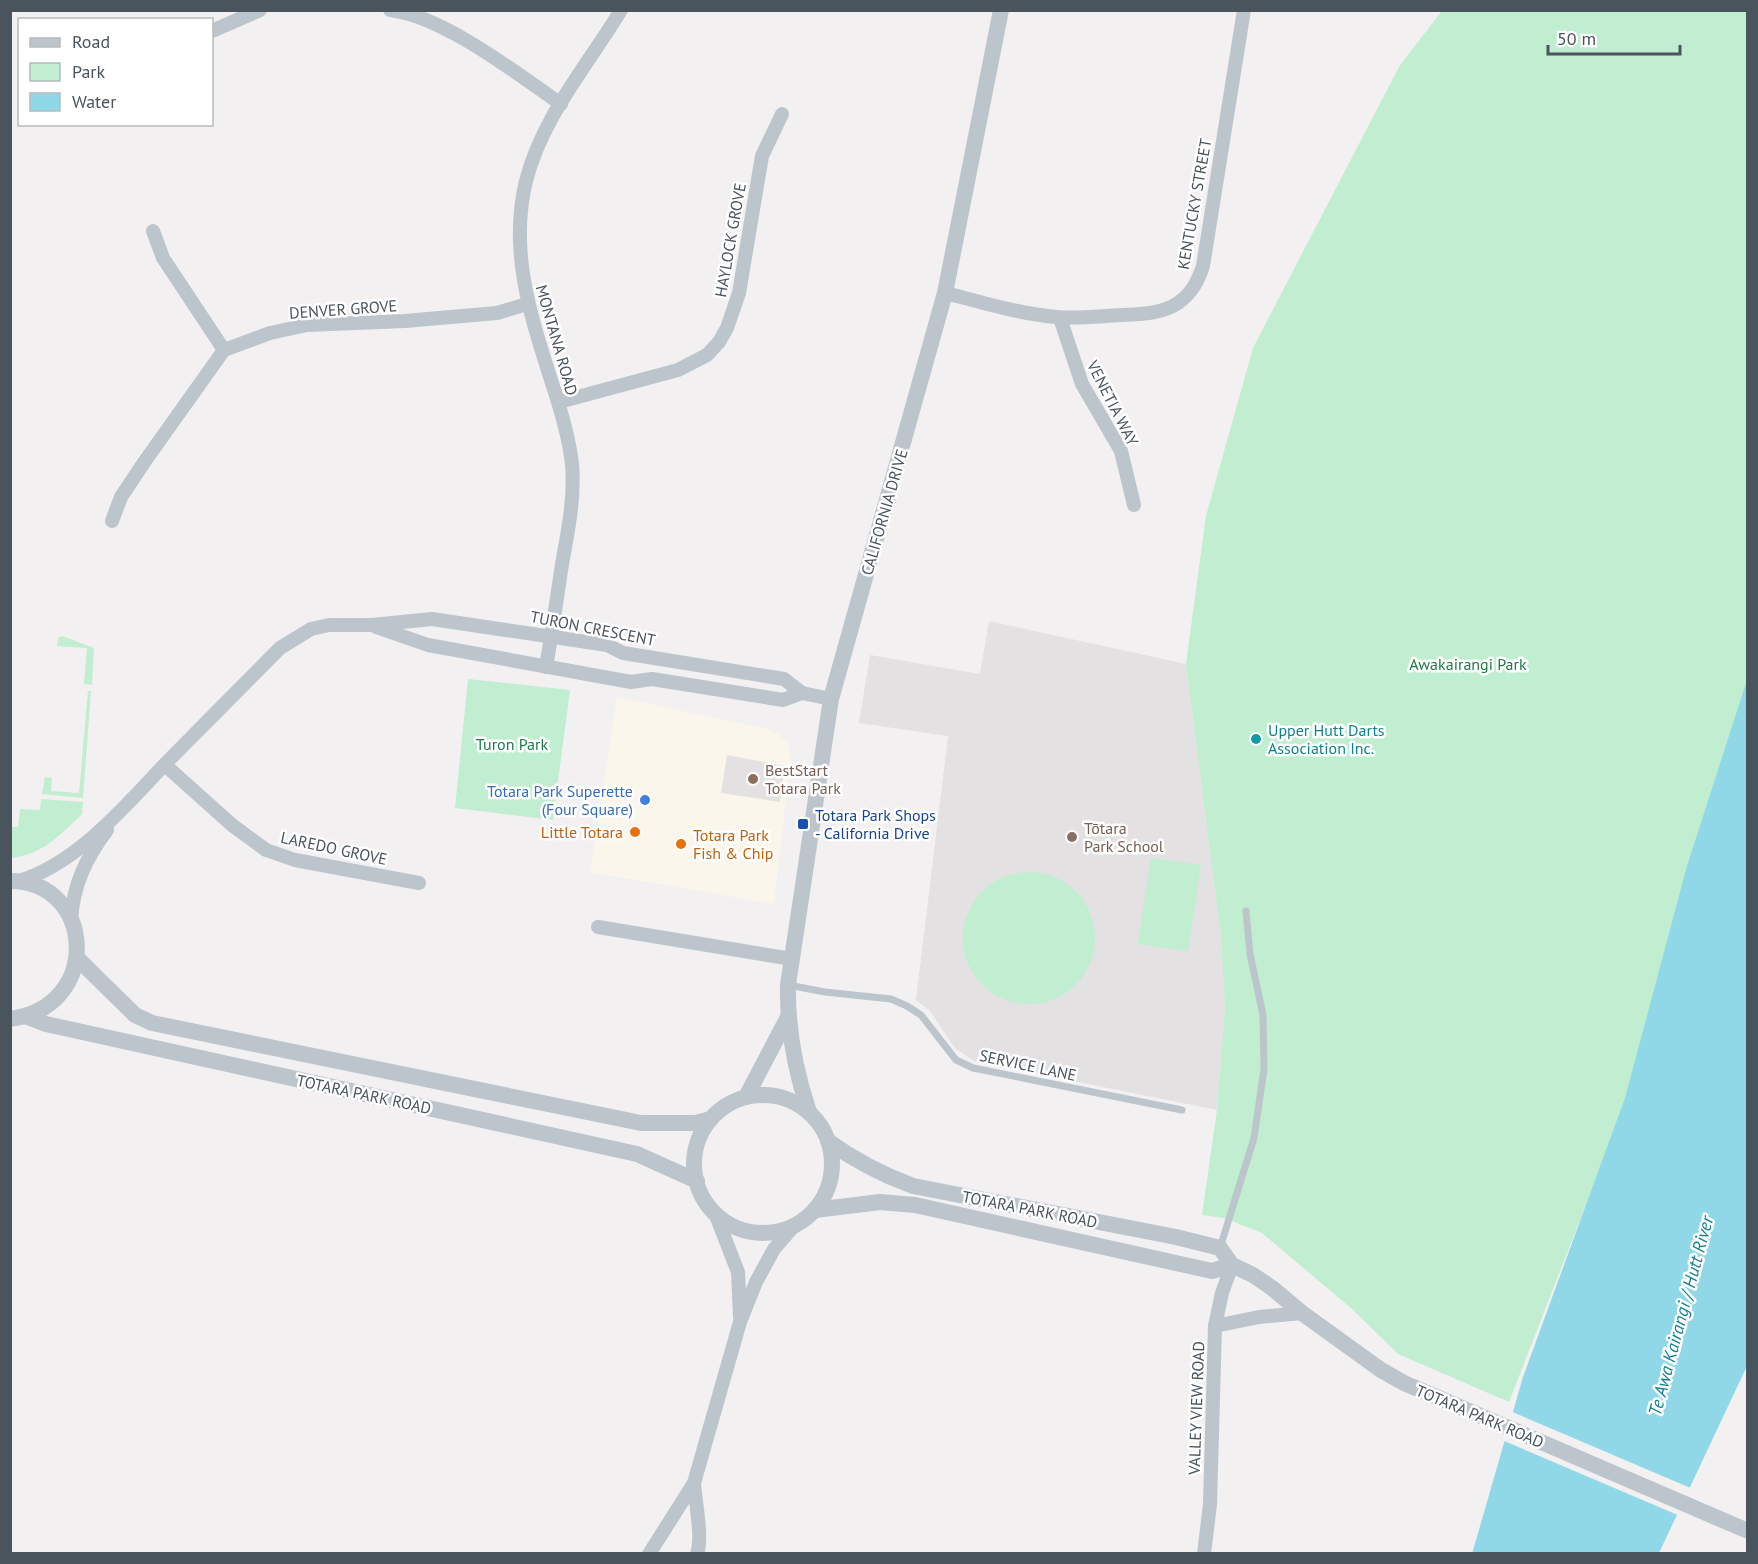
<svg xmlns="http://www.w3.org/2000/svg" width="1758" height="1564" font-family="'PT Sans',sans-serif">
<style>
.commercial{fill:#fbf6eb}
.education{fill:#e3e1e2}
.green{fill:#c1edd1}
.water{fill:#90d8e8}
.pier{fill:#f2f0f0}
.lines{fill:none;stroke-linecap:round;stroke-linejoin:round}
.service{stroke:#bcc5cc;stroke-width:7}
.minor{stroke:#bcc5cc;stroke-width:14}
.tertiary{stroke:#bcc5cc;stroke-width:16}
.culture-dot{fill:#0f9aa8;stroke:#fff;stroke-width:2}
.education-dot{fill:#8d6e63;stroke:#fff;stroke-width:2}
.shop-dot{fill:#3f7fe0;stroke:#fff;stroke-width:2}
.transit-dot{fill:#1a4fb4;stroke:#fff;stroke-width:2}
.food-dot{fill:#e8710a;stroke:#fff;stroke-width:2}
.labels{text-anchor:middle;stroke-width:5;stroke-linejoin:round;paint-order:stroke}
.street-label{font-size:16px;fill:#49545d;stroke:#fff}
.park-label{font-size:16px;fill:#1c7b49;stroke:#fff}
.culture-label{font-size:16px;fill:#0d838f;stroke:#fff;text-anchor:start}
.education-label{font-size:16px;fill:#785e54;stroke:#fff;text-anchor:start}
.shop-label{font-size:16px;fill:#366cbe;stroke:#fff;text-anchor:end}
.transit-label{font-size:16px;fill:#164399;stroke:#fff;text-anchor:start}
.food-label{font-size:16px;fill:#c56008;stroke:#fff;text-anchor:end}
.water-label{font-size:18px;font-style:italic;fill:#137f96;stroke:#fff}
</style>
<rect width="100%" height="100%" fill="#f2f0f0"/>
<polygon class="commercial" points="617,697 767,729 778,734 787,742 790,751 790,763 774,904 590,872"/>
<g class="education">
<polygon points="989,621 1186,664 1221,938 1225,1008 1217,1110 974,1061 955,1048 930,1011 916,1000 948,736 859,723 870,655 980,674"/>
<polygon points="727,755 785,766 780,802 721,793"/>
</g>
<g class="green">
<polygon points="1442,11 1747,11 1747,722 1643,1058 1509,1402 1398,1354 1352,1309 1262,1233 1224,1218 1202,1215 1217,1110 1225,1008 1221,938 1186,664 1206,516 1253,348 1400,65"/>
<polygon points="62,636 94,648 92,685 84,684 87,648 57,646 58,638"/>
<polygon points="468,679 570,690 553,820 455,808"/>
<polygon points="88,691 91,691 83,798 42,794 45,777 52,778 51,791 79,793"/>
<path d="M41,799L83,802L82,814C60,835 42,855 11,858V827H18L20,809L40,810Z"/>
<polygon points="1151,858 1201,865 1188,951 1138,944"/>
<circle cx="1029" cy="938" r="66"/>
</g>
<polygon class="water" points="1747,680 1747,1366 1659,1553 1472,1554 1523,1377 1625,1098 1687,866"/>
<polygon class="pier" points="1510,1411 1693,1489 1680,1516 1502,1440"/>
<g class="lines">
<g class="service">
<polyline points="788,985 825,992 891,999 907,1006 921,1015 956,1060 973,1068 1182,1110"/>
<polyline points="1220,1248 1254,1138 1264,1069 1263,1015 1250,954 1246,911"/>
</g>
<g class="minor">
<path d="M390,10C443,16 516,73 561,104"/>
<polyline points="212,31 260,10"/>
<polyline points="153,231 163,258 224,350"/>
<path d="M945,293C982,302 1019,314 1057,317C1078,319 1100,316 1121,315C1140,314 1162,314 1178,303C1192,293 1198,281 1203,266L1244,10"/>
<polyline points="1060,318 1082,384 1121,451 1134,505"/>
<polyline points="559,402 678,370 707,355 719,342 727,328 739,293 762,156 782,114"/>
<polyline points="112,521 121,497 145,461 224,350 270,333 307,325 405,321 497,313 527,304"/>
<polyline points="376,627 428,645 631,682 652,679 783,700 802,693 831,699"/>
<path d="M546,667C552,633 557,598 562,564C568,531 575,497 572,464C569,436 560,407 551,380C530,314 509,250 526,181C542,117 588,65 621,10"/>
<polyline points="165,765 232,825 266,850 295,860 419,883"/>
<path d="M19,881C78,863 125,806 167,762C205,724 242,686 280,648L311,629L329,625H372L432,619L607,645L623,653L784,679L802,693"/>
<path d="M71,921C73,885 86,858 107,830"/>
<polyline points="598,927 792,959"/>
<polyline points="715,1213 738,1272 740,1317"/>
<polyline points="1215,1326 1259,1317 1302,1313"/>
<path d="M694,1483C695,1501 703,1537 697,1554"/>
<polyline points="649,1554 694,1483 740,1322 756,1282 774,1249 794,1226"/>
<polyline points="1204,1554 1210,1504 1215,1326 1222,1293 1232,1265"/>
</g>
<g class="tertiary">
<path d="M10,881C95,881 103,1007 10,1019"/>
<polyline points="77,958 135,1015 152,1023 641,1123 695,1123 711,1119"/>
<polyline points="28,1017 46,1024 637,1154 697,1181"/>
<circle cx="763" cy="1164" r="69"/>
<polyline points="746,1097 788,1017"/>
<path d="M809,1112C795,1070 787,1030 788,985L831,699L945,293L1001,10"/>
<path d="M828,1141C854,1160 883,1175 913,1186L1176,1237L1220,1248L1232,1265L1253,1275L1272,1288L1302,1313L1381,1370L1404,1383L1748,1531"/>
<polyline points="815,1210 880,1202 915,1205 1212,1271 1232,1265"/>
</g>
</g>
<circle class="culture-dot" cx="1256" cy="739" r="6"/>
<g class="education-dot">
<circle cx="753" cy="779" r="6"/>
<circle cx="1072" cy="837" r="6"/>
</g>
<circle class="shop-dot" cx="645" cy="800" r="6"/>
<rect class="transit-dot" x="797" y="818" width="12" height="12" rx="3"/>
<g class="food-dot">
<circle cx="635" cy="832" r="6"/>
<circle cx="681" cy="844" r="6"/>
</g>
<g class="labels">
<g class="street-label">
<text transform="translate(1194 204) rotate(-80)" y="6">KENTUCKY STREET</text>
<text transform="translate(730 240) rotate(-80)" y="6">HAYLOCK GROVE</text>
<text transform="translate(343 309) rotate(-4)" y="6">DENVER GROVE</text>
<text transform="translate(557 340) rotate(74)" y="6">MONTANA ROAD</text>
<text transform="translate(1113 403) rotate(63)" y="6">VENETIA WAY</text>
<text transform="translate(884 512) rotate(-74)" y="6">CALIFORNIA DRIVE</text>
<text transform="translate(593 628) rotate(11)" y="6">TURON CRESCENT</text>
<text transform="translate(334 848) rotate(12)" y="6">LAREDO GROVE</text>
<text transform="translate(1028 1065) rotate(12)" y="6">SERVICE LANE</text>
<text transform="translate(364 1094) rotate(12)" y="6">TOTARA PARK ROAD</text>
<text transform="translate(1030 1209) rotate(11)" y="6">TOTARA PARK ROAD</text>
<text transform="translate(1196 1408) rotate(-88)" y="6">VALLEY VIEW ROAD</text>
<text transform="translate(1480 1416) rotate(23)" y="6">TOTARA PARK ROAD</text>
</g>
<g class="park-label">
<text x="1468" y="670">Awakairangi Park</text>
<text x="512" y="750">Turon Park</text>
</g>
<g class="culture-label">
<text x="1268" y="736">Upper Hutt Darts<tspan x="1268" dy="18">Association Inc.</tspan></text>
</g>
<g class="education-label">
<text x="765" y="776">BestStart<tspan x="765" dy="18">Totara Park</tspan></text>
<text x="1084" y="834">Tōtara<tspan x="1084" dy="18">Park School</tspan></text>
</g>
<g class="shop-label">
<text x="633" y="797">Totara Park Superette<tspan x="633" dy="18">(Four Square)</tspan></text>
</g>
<g class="transit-label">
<text x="815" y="821">Totara Park Shops<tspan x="815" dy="18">- California Drive</tspan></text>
</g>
<g class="food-label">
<text x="623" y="838">Little Totara</text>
<text x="693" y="841" text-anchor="start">Totara Park<tspan x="693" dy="18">Fish &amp; Chip</tspan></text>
</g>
<g class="water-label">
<text transform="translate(1681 1316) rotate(-75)" y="6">Te Awa Kairangi / Hutt River</text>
</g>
</g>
<rect width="1758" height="1564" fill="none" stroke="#49545d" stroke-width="24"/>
<rect x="18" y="18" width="195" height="108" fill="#ffffff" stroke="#b6bbbe" stroke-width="1.5"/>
<rect x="30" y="38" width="30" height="9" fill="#bcc5cc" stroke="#b6bbbe" stroke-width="1.5"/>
<text x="72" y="48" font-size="18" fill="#49545d">Road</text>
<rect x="30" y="63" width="30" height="18" fill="#c1edd1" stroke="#b6bbbe" stroke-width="1.5"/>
<text x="72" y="78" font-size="18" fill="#49545d">Park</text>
<rect x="30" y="93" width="30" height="18" fill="#90d8e8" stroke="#b6bbbe" stroke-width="1.5"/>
<text x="72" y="108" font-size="18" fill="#49545d">Water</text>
<path d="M1548 45v9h132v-9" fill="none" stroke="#49545d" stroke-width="3"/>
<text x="1557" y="45" font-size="18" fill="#49545d" stroke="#ffffff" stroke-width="4.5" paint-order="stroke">50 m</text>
</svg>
